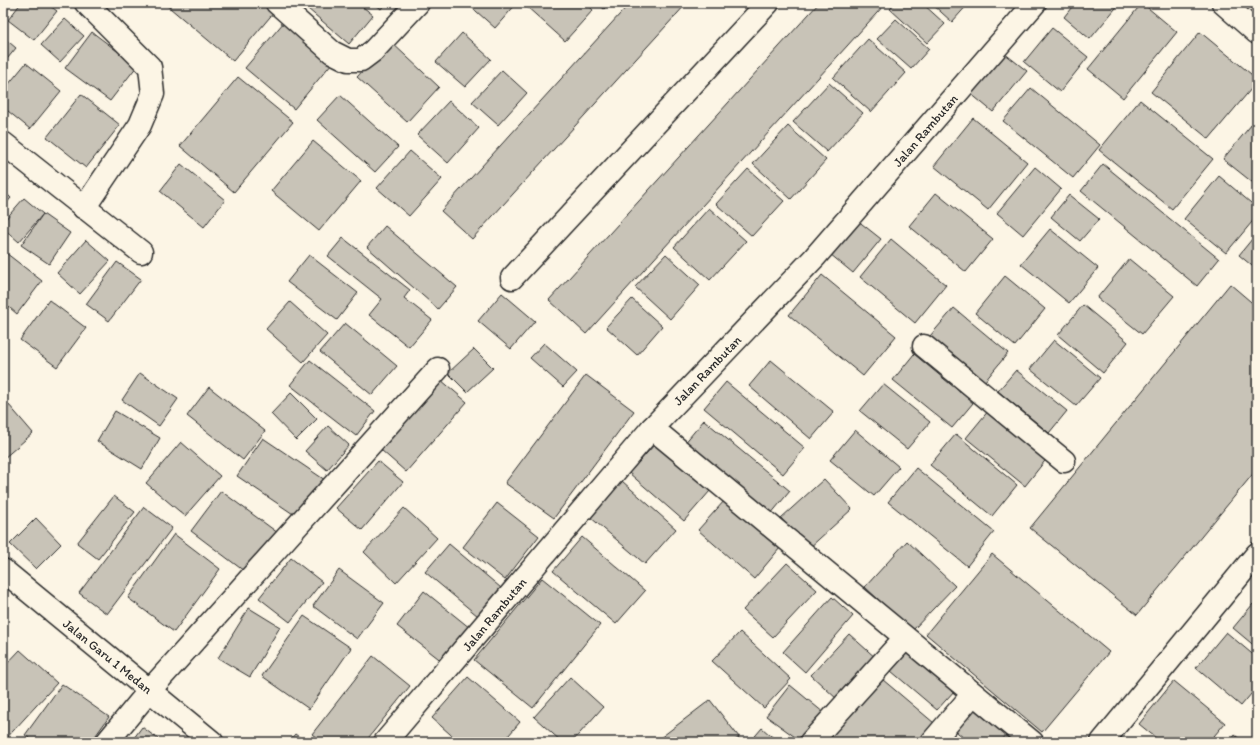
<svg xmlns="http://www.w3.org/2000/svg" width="1260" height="745" font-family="Itim,sans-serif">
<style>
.building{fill:#c8c3b7;stroke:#2b2b2b}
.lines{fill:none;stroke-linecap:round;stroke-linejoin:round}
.street-casing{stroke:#2b2b2b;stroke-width:25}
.secondary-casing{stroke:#2b2b2b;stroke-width:25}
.street{stroke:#fcf5e5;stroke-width:22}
.secondary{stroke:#fcf5e5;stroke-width:22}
.labels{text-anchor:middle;stroke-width:3;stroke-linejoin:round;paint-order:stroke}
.street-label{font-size:13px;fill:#2b2b2b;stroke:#fcf5e5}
</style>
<rect width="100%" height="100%" fill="#fcf5e5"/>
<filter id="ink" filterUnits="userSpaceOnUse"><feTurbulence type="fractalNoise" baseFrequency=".025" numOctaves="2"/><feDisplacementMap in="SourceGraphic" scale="8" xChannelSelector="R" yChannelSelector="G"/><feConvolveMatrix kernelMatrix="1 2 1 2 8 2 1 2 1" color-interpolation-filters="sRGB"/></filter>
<g filter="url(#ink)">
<g class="building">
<polygon points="21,3 46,3 57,11 34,40 8,20"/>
<polygon points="164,3 266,3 275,11 233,61"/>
<polygon points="301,3 358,3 373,15 349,44"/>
<polygon points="374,3 386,3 381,9"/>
<polygon points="467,3 517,3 495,28"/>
<polygon points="528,3 586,3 593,10 565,41 526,6"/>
<polygon points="597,3 610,3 604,9"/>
<polygon points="630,3 687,3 472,239 441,211"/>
<polygon points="819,3 886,3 586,334 549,300"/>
<polygon points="896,3 922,3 945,24 927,43 890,9"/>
<polygon points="931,3 969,3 952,22"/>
<polygon points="1075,3 1120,3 1090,39 1064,17"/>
<polygon points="1142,3 1177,32 1123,98 1088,69"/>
<polygon points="65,19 84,36 60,62 41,45"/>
<polygon points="896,19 929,49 911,69 877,39"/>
<polygon points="284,22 332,63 294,109 245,68"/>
<polygon points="1052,28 1088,57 1060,92 1024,62"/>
<polygon points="92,32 137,66 110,101 65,68"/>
<polygon points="1200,32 1257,79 1257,82 1209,139 1151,92"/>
<polygon points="462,33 491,59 465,87 436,62"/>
<polygon points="3,37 16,48 3,64"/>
<polygon points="868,39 906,73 871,112 833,78"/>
<polygon points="390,41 439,87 407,122 357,77"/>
<polygon points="1004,53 1027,71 993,112 970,93"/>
<polygon points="26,63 61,91 30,129 3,107 3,91"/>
<polygon points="502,70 527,93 498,125 472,102"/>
<polygon points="238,77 293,122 234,192 180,146"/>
<polygon points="829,83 863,113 827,152 793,122"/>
<polygon points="1031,88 1100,145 1073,178 1003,121"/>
<polygon points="81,94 120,125 86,168 47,137"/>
<polygon points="340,95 398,147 375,172 317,120"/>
<polygon points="1140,100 1213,159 1172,209 1099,150"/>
<polygon points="449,101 479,128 448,163 417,135"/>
<polygon points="973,118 1027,162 988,210 934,166"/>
<polygon points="1257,118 1257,186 1223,159"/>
<polygon points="788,126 826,160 791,199 753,164"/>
<polygon points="313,141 361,181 319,231 271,191"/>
<polygon points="410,151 442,179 409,216 377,188"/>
<polygon points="181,164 225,200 204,227 160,191"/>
<polygon points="1103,164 1219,259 1197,286 1081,191"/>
<polygon points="1035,167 1061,189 1023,235 997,213"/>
<polygon points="748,169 784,201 752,236 716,204"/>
<polygon points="1219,176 1257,208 1257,216 1226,253 1184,219"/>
<polygon points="3,190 11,198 3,207"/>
<polygon points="936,193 993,239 966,272 909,226"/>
<polygon points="1069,195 1099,219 1080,241 1051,217"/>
<polygon points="24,198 43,214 19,242 3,228 3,222"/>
<polygon points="709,208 746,241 710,280 674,247"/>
<polygon points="43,214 70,233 49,264 21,245"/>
<polygon points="857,220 881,239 853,273 830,254"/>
<polygon points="385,226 457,287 438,309 367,247"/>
<polygon points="1050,229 1098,268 1069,303 1021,264"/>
<polygon points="1257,233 1257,270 1239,255"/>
<polygon points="343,238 410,290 404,298 432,320 409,347 369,315 382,299 328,256"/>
<polygon points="891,239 946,285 915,323 860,277"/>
<polygon points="86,240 110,261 80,294 57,273"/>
<polygon points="6,253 42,281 17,314 3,302 3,257"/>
<polygon points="666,254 700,285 670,319 635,287"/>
<polygon points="309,255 358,293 337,320 287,282"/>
<polygon points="1129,259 1174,296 1142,334 1097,298"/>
<polygon points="117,262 141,279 109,321 86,304"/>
<polygon points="822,275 896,336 863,376 789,315"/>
<polygon points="1005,276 1045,309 1015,346 975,313"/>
<polygon points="1230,284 1257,307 1257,469 1137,615 1030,528"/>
<polygon points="502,293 535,321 511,349 478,321"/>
<polygon points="632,299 662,326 637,355 606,327"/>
<polygon points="49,300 86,328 57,367 20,340"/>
<polygon points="290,302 327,335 303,362 266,329"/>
<polygon points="1083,305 1128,342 1103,373 1058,335"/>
<polygon points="954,308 1008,353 985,381 930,336"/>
<polygon points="345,323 397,366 372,395 320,352"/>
<polygon points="1054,340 1100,378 1076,406 1030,369"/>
<polygon points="544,343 577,372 563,387 530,358"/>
<polygon points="474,349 493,368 467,392 448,373"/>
<polygon points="914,354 973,403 952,428 893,380"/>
<polygon points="310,360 375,411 356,436 290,385"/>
<polygon points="771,360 834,412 811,439 749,386"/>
<polygon points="1016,370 1067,411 1049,433 998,391"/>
<polygon points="140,373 178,399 159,426 122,400"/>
<polygon points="586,375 634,411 554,518 505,483"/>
<polygon points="441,380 467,402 406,472 381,450"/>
<polygon points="726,382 805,448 783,474 704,408"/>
<polygon points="883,384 930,422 907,449 860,411"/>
<polygon points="209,387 265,431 243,460 187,416"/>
<polygon points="291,393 317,419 296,440 271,414"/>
<polygon points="9,405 33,433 3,459 3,410"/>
<polygon points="989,410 1048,457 1025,486 966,438"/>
<polygon points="115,411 160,438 142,469 97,441"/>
<polygon points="704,420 790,491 770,515 684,444"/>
<polygon points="328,426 349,445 327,470 305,451"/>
<polygon points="855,430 899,467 874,496 830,460"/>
<polygon points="956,434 1017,485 992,516 930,465"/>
<polygon points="263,438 325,480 299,518 237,476"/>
<polygon points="181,442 220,476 185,516 146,483"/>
<polygon points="655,444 710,491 684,521 629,473"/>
<polygon points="378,461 403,482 362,530 336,508"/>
<polygon points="916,468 994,532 967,566 888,502"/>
<polygon points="824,479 852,509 808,549 781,518"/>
<polygon points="622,481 676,529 645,564 590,517"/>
<polygon points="221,491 278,533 248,574 191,531"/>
<polygon points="114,496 135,512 98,559 77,543"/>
<polygon points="725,500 780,548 754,579 698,530"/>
<polygon points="497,503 539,536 505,580 463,547"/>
<polygon points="144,507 172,528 107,614 79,593"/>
<polygon points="404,508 437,538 396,583 364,552"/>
<polygon points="36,518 61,544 36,569 10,544"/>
<polygon points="174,534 220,569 174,632 128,598"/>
<polygon points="582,537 645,591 616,624 553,571"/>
<polygon points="907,541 955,586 912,631 865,587"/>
<polygon points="449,544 507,593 484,621 425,572"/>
<polygon points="992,554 1109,652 1042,732 926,634"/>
<polygon points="291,558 322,582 290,622 259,598"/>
<polygon points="787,563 817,590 773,637 743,610"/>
<polygon points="339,570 384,603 357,639 313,606"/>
<polygon points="542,578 600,625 533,708 474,660"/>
<polygon points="424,591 470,628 443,662 397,626"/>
<polygon points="832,597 853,616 805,672 783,652"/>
<polygon points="1253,604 1257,608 1257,648 1233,628"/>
<polygon points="249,608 280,627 250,677 218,658"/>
<polygon points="304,616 351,648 309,709 262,676"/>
<polygon points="740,632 791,679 764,708 712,661"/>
<polygon points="1226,632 1257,658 1257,687 1241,706 1196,668"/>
<polygon points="849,634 877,659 838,700 811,675"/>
<polygon points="20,650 57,683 3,742 3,668"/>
<polygon points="909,650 955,690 937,710 891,671"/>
<polygon points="373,656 410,686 365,742 322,742 312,734"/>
<polygon points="876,674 934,723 918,742 819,742"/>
<polygon points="468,677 520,722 503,742 459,742 432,718"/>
<polygon points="570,677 603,707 572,742 562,742 534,717"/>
<polygon points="1174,681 1225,723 1209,742 1161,742 1139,724"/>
<polygon points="62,684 109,717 91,742 34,742 25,735"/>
<polygon points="790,685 824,713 802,742 766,716"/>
<polygon points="710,700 739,737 733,742 655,742"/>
<polygon points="976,702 1010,731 1000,742 969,742 953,729"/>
<polygon points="1257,711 1257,719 1253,716"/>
<polygon points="142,727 162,742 131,742"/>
<polygon points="762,728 778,742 750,742"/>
<polygon points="295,734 306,742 288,742"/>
<polygon points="1235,735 1243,742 1230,742"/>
<polygon points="1120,737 1128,742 1117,742"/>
</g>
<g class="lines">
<defs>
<g id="street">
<polyline points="277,3 332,52 348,60 361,60 373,51 418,3"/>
<polyline points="1223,3 1257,33"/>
<polyline points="3,143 141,252"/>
<polyline points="84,208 140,125 153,94 150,67 86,3"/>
<polyline points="512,278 768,3"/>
<polyline points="924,346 1064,461"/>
<polyline points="652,428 1032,742"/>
<polyline points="107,742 150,690 438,369"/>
<polyline points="385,742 652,428 814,258 1035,3"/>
<polyline points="811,742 905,638"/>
<polyline points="932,742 973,694"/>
<polyline points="1102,742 1257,554"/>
</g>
<polyline id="secondary" points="3,570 212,742"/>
</defs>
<use href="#street" class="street-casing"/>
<use href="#secondary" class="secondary-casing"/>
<use href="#street" class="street"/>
<use href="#secondary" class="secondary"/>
</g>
</g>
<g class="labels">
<g class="street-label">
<text transform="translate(925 130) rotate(-49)" y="5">Jalan Rambutan</text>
<text transform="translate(707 370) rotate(-46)" y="5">Jalan Rambutan</text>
<text transform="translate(494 614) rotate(-50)" y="5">Jalan Rambutan</text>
<text transform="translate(108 656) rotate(39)" y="5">Jalan Garu 1 Medan</text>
</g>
</g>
<rect width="1260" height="745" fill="none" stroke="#fcf5e5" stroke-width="16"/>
<rect x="8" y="8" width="1244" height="729" fill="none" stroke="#2b2b2b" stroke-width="1.5" filter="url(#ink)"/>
</svg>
